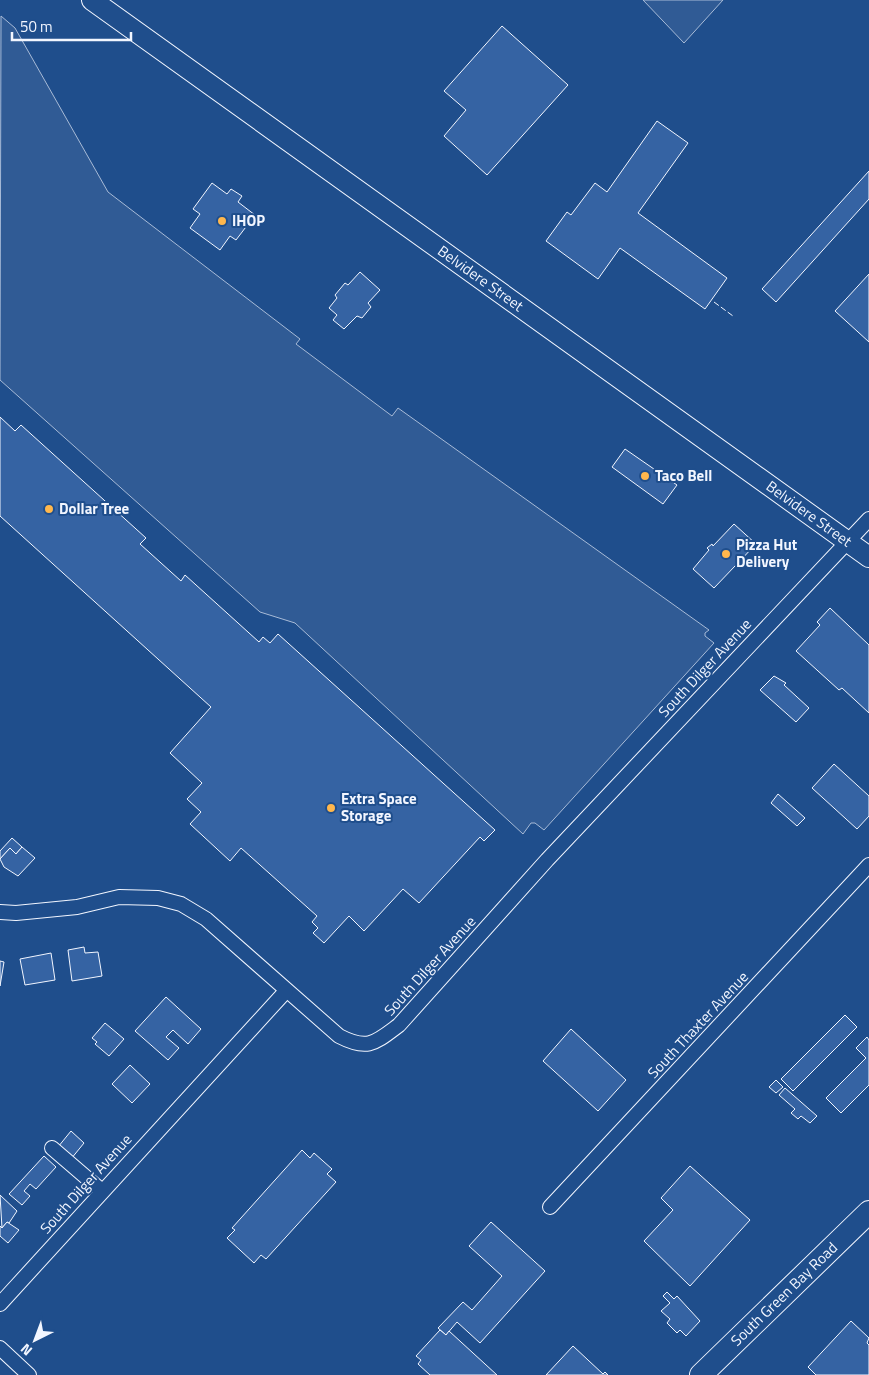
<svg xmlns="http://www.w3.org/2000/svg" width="869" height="1375" font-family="'Titillium Web',sans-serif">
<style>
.built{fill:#305b95;stroke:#a8bbd7}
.building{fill:#3563a3;stroke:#f2f6ff}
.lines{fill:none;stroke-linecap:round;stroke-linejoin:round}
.street-casing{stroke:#f2f6ff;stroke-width:16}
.secondary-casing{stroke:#f2f6ff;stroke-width:22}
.primary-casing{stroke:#f2f6ff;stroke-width:24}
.street{stroke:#1f4e8c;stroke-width:14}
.secondary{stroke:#1f4e8c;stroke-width:20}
.primary{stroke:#1f4e8c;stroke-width:22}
.fence{stroke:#f2f6ff;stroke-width:1;stroke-dasharray:6 2.5;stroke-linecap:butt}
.poi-dot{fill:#ffb74d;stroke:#1f4e8c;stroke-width:2}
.labels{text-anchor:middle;stroke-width:4;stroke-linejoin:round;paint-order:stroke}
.poi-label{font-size:15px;font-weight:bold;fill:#f2f6ff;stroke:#1f4e8c;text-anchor:start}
.street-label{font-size:15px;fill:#f2f6ff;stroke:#1f4e8c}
</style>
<rect width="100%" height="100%" fill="#1f4e8c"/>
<g class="built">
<polygon points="643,0 723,0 684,43"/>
<polygon points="1,16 15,28 108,192 300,339 296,344 392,416 398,408 709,630 705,633 705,636 714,643 544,830 535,823 531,823 523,834 295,623 260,612 0,380"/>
</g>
<g class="building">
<polygon points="502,26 568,85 487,175 444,136 466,110 444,91"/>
<polygon points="657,121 688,143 638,213 727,278 705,309 620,248 598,279 546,241 567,212 571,215 595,183 607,192"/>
<polygon points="869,171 869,199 776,302 762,289"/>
<polygon points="212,183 227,194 231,189 242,196 238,202 255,215 236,240 230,236 220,250 190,228 200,214 193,209"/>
<polygon points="360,272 380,290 368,303 371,307 362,318 357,316 344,329 333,320 337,315 329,308 337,298 335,295 345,283 348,285"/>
<polygon points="869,274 869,342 835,311"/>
<polygon points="0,417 15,431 21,425 146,538 140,544 181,581 185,575 259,642 263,637 270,643 278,634 495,830 484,841 480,837 419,903 403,889 364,931 349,916 324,943 313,933 318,928 312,922 317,916 241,848 230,861 190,824 201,812 187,799 202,783 170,753 211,707 0,516"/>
<polygon points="625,449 677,485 663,504 612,467"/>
<polygon points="734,524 756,544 714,588 693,569 709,550 707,548 712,544 713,546"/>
<polygon points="830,608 869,645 869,713 842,688 839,690 796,651 820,625 817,622"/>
<polygon points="774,676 786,683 784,685 809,708 796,722 760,690"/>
<polygon points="834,764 869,796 869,816 857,829 812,788"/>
<polygon points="778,794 805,818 797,826 771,803"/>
<polygon points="12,838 22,847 16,854 10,848 0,859 0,851"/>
<polygon points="22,847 35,858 18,876 4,867 0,859 10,848 16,854"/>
<polygon points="84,947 85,953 98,952 102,976 72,981 68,950"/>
<polygon points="51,953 55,980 25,985 20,959"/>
<polygon points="0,961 4,962 0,986"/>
<polygon points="166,997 201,1029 188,1044 173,1030 166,1037 179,1048 168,1060 135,1031"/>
<polygon points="845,1015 857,1027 793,1091 781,1079"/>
<polygon points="105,1023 124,1039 109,1056 95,1044 97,1042 92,1038"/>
<polygon points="571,1029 626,1080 598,1111 543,1061"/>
<polygon points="867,1037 869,1040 869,1085 841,1113 826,1098 866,1058 856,1048"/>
<polygon points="130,1065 150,1084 132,1103 112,1084"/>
<polygon points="776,1080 783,1087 776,1093 769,1087"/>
<polygon points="785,1088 817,1116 810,1123 801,1116 798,1119 791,1113 795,1109 779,1095"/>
<polygon points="71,1131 84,1143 71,1159 58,1147"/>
<polygon points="302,1150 310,1158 314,1153 332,1169 327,1174 336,1182 266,1259 261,1255 254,1263 227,1238 235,1230 232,1228"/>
<polygon points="44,1156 56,1167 36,1189 30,1184 24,1191 30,1196 22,1205 9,1194"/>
<polygon points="690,1166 750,1220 690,1286 644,1241 673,1210 661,1198"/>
<polygon points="0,1195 17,1211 9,1223 7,1222 2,1228"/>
<polygon points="7,1222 19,1230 8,1243 0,1236 0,1226 2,1228"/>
<polygon points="491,1222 545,1271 480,1343 457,1322 446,1335 438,1328 463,1302 472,1310 502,1276 469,1246"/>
<polygon points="667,1292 674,1299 677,1296 700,1321 686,1336 680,1330 677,1333 667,1323 670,1319 661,1311 670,1303 663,1296"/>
<polygon points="851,1321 869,1338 867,1343 869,1345 869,1375 816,1375 808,1367"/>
<polygon points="440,1330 446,1335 449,1331 497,1375 430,1375 418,1364 421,1360 416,1356"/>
<polygon points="573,1346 603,1374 605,1372 608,1375 546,1375"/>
</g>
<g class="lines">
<defs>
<g id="street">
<path d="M0,912L16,913L77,907L119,897L158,898L181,904L206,919L339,1036C368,1051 375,1043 399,1025L547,860L869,519"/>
<polyline points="52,1148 102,1191"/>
<polyline points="550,1207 869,865"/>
<polyline points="0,1304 286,991"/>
<polyline points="0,1348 29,1375"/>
</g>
<g id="secondary">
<path id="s1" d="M92,0L869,557"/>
</g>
<g id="primary">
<path id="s2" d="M701,1375L869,1212"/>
</g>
</defs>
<use href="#street" class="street-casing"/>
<use href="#secondary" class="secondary-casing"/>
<use href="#primary" class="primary-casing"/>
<use href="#street" class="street"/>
<use href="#secondary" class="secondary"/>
<use href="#primary" class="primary"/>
<polyline class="fence" points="714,302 733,316"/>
</g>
<g class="poi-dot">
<circle cx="222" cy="221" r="5"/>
<circle cx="645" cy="476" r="5"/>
<circle cx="49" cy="509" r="5"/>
<circle cx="726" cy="554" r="5"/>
<circle cx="331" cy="808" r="5"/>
</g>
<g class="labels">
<g class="poi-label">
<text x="232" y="226">IHOP</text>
<text x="655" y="481">Taco Bell</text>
<text x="59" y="514">Dollar Tree</text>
<text x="736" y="550">Pizza Hut<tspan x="736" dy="17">Delivery</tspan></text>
<text x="341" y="804">Extra Space<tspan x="341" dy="17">Storage</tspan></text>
</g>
<g class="street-label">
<text dy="5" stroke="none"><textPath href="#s1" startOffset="478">Belvidere Street</textPath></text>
<text dy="5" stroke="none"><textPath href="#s1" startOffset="882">Belvidere Street</textPath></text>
<text transform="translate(705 668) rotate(-47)" y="5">South Dilger Avenue</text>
<text transform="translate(430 966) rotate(-48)" y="5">South Dilger Avenue</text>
<text transform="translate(698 1025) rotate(-47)" y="5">South Thaxter Avenue</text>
<text transform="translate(86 1184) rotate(-48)" y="5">South Dilger Avenue</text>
<text dy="5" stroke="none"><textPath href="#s2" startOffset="116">South Green Bay Road</textPath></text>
</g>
</g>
<g transform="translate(35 1340) rotate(222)" stroke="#1f4e8c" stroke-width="4" paint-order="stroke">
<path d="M0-4L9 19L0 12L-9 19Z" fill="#f2f6ff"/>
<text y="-8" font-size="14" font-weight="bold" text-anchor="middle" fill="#f2f6ff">N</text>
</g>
<path d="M12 32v8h119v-8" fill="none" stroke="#f2f6ff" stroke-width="2.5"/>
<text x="20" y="32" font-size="15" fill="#f2f6ff" stroke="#1f4e8c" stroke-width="4" paint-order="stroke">50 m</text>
</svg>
